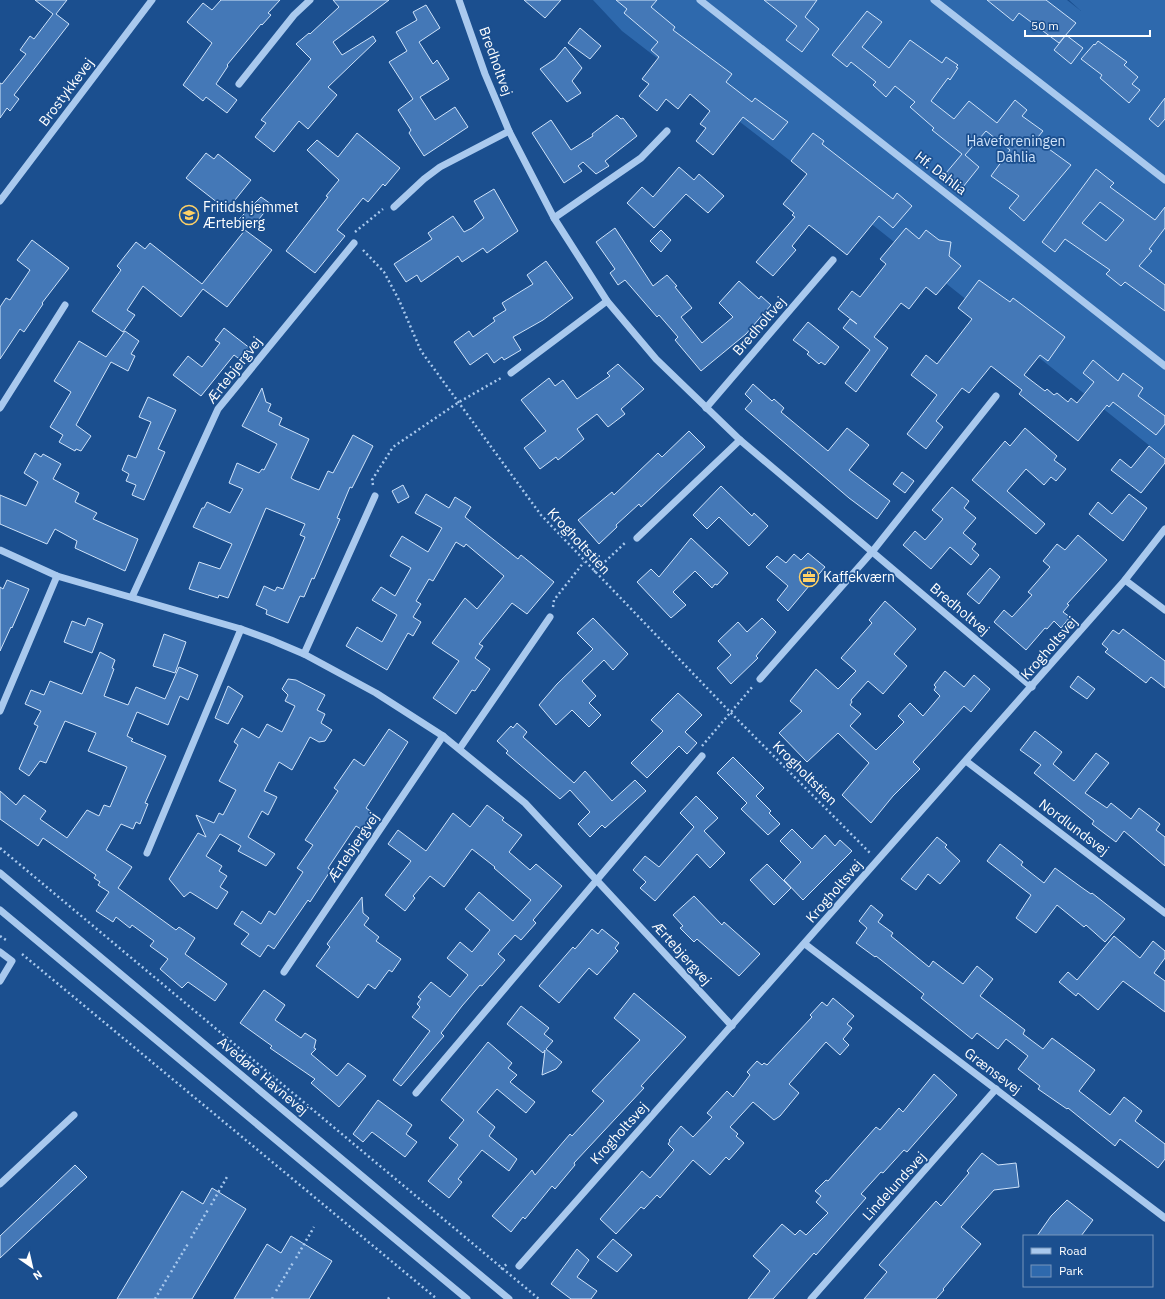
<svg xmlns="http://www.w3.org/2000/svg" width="1165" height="1299" font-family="'IBM Plex Sans',sans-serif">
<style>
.green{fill:#2e69ad}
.building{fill:#4478b7;stroke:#cfe3fa;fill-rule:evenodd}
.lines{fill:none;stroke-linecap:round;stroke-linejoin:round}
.path{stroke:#a9c9ee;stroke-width:2.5;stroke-dasharray:2 3;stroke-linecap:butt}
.minor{stroke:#a9c9ee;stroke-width:7}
.labels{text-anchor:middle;stroke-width:3.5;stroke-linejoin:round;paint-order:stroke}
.street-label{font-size:14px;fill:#fff;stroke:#1b4f8f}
.park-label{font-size:14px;fill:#cfe3fa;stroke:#1b4f8f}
.poi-label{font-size:14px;fill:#fff;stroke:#1b4f8f;text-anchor:start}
</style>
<rect width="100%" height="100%" fill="#1b4f8f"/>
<polygon class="green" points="593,0 1067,0 1081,11 1069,0 1165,0 1165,458 849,206 622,31"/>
<g class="building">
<polygon points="35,0 67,0 56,14 69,24 14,95 19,99 10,111 7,108 0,118 0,83 2,84 26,54 20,50 30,36 34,39 53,14"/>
<polygon points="221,0 280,0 268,13 271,15 262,25 261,24 227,65 228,66 216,84 237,100 227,113 206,97 203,101 183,85 212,43 187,22 203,3 212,10"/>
<polygon points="333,0 389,0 333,42 342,55 373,36 376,41 328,87 337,95 308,129 299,121 274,152 255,137 266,123 261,120 311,59 296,44 309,33 310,34 339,7"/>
<polygon points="524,0 561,0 545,18"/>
<polygon points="616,0 657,0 651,7 675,27 673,30 732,74 726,82 752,102 755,98 788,122 773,140 743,117 713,155 696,141 706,128 700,124 710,111 690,94 678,109 666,99 657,111 639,96 649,84 642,79 659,57 651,50 658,42 624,13 627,9"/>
<polygon points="764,0 817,0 805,17 819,29 802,52 786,40 797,26"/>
<polygon points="987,0 1046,0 1076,23 1059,43 1019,13 1013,21"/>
<polygon points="426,5 440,28 419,42 433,64 437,60 449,79 420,97 435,120 455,107 468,127 424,156 409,133 411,130 398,110 413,99 389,62 407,51 396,32 417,20 413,12"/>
<polygon points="867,11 882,22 862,47 889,68 910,40 942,63 946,57 958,65 956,67 958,68 950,80 948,78 931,101 954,119 969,101 997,123 1015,100 1027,110 1022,116 1043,131 1038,137 1044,142 1042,144 1071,165 1024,221 1009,208 1019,196 991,176 1010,150 986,131 965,155 979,167 963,187 946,173 962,154 932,130 934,128 910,107 915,102 895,86 886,97 873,85 876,82 851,62 847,67 832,55"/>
<polygon points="580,28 601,46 590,59 568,43"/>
<polygon points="1066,35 1083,48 1071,64 1054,50"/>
<polygon points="1098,41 1127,62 1124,65 1138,77 1132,84 1140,90 1129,103 1100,78 1102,75 1081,59 1094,44 1095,45"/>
<polygon points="565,47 582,68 572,81 581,93 567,102 540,69 555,59"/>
<polygon points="1165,98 1165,119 1158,127 1149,119"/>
<polygon points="617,115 621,119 623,118 637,136 605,161 609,166 596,174 583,162 578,166 582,171 564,183 532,133 551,120 571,150 593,136 592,134"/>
<polygon points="357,133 400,168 385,186 383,184 368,202 363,198 337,230 345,236 315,273 286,251 328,197 326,196 339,180 307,150 317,140 338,157"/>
<polygon points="813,133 824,141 822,144 893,199 897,193 912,206 893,228 879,216 847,255 809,225 792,246 796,250 773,276 756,262 795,217 792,215 794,213 783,204 807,174 791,161"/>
<polygon points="206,153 214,159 218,154 251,180 227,210 186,178"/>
<polygon points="679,167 694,180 699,174 724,196 708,213 686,194 654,228 627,203 642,187 653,197"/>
<path d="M1096,169L1114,183L1110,187L1155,220L1165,207V228L1149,249L1152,251L1139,266L1165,285V311L1125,282L1121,286L1106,274L1110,270L1065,239L1055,252L1042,242ZM1100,202L1124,220L1106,241L1082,223Z"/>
<polygon points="494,189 518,231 487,253 483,248 462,262 458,256 421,282 417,275 406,282 394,264 432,239 428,233 453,216 464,232 472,228 484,218 474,201"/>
<polygon points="261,197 271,204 251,229 239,219"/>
<polygon points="615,228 653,286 667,275 677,286 675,287 692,308 681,317 702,343 733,317 719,303 739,281 759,299 761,296 771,305 746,334 701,371 675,340 678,337 659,315 657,317 625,280 618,285 610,273 615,269 596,242"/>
<polygon points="906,228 919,239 926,230 939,240 951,242 949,256 961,266 936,295 926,287 909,309 901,303 874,337 888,348 856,392 845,383 870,350 843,328 850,319 857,324 838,309 852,291 860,297 886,264 880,259"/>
<polygon points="245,230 272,250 227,307 203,289 181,317 143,286 127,310 135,315 123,332 92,311 121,270 117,266 136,242 145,249 150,243 202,284"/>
<polygon points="661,230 671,240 661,252 650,241"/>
<polygon points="32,240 69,268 42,303 43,304 24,332 20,329 0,359 0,307 6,298 10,300 30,270 17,260"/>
<polygon points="546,261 573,298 543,320 513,337 521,350 504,360 502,357 494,363 487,353 470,365 454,342 469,331 473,337 495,321 493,318 506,310 502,303 533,284 527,275"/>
<polygon points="979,280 1010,302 1013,298 1065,337 1048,361 1040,355 1024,375 1045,391 1047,389 1054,395 1057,393 1068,402 1071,398 1077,403 1094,382 1083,373 1093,360 1118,381 1123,373 1143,388 1138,396 1165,416 1165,424 1156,435 1113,402 1109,407 1107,405 1078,441 1019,394 1022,390 991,366 969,393 962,388 936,421 943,427 926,449 907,434 937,395 911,375 926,355 937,364 972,319 958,308"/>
<polygon points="808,322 839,347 825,365 821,362 819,364 807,354 809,352 793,340"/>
<polygon points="224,328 251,349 242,361 234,355 201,396 173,375 188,356 202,367 220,343 215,340"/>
<polygon points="125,331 139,341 131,354 135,356 128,371 111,362 76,425 91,436 81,451 76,449 75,451 59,442 63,435 50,427 71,392 54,381 79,341 106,357"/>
<polygon points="618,364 644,389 621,409 625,414 608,427 597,414 577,429 584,439 558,460 556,457 540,469 524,448 546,431 521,400 549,378 555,386 563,380 577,399 610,376 607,373"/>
<polygon points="753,384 772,401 774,399 784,408 781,412 828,451 847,428 869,445 849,470 890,501 877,519 849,498 745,409 752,401 745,394"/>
<polygon points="262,388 266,402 271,404 268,411 282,418 279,425 309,439 291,478 294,480 319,490 328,471 333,473 353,435 373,446 352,488 350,487 337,518 340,519 314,579 312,578 304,597 300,596 288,623 266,614 267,610 256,605 264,586 275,591 277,587 283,589 305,537 300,535 305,524 266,508 228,598 219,595 218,598 189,589 199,562 220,569 232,544 193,527 202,508 204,508 207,502 230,513 243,489 229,483 237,463 259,473 262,469 264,470 277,444 242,426"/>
<polygon points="148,397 176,410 158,449 165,452 144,500 132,495 136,485 126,481 129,474 122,470 128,455 136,458 151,422 139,417"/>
<polygon points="1025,428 1057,456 1054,460 1066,469 1056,481 1051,477 1044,485 1026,469 1007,491 1045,524 1036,534 972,480 1005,441 1010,446"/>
<polygon points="689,431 705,447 641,507 639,504 616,525 617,527 599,544 578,520 612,492 614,495 658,453 662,457"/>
<polygon points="1149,446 1165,459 1165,463 1141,493 1111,470 1120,459 1131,468"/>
<polygon points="35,453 41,457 43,454 61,464 53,479 79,493 75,502 97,513 93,519 138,539 125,571 75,548 77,541 55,529 47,544 0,524 0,495 26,506 38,482 24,473"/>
<polygon points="902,472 914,481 905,493 893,484"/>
<polygon points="403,485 409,497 398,503 392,491"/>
<polygon points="721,486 752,516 754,513 768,526 749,546 719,517 707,529 693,515"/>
<polygon points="952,487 969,501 964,508 976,518 963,533 976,544 972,549 979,555 971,565 950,547 931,569 903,545 915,531 925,540 943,519 932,510"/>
<polygon points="426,494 449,508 455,497 471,507 465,517 518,559 521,555 554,582 527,614 512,603 479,644 483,646 475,658 490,669 475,691 472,690 456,714 433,698 459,661 432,643 465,598 477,609 504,576 466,544 464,547 456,542 433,581 429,579 416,601 421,604 413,617 421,622 413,636 408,633 387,670 346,646 357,627 382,642 397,615 372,600 381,587 395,596 411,568 390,556 402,536 428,552 442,528 415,513"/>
<polygon points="1129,494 1147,508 1123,541 1089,514 1098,502 1112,514"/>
<polygon points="1078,535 1107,560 1067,604 1069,605 1063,612 1070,617 1061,628 1054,621 1047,629 1045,628 1026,650 994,622 1004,610 1012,617 1032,595 1028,592 1050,567 1043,561 1057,544 1065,550"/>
<polygon points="691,538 728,573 717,585 715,584 712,588 695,571 673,592 686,605 671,618 637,582 651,569 659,577"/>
<polygon points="808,553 825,567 788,611 777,600 788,586 766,567 777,556 786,563 794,554 801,560"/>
<polygon points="990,568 1000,577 979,604 967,594"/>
<polygon points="7,580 29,589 12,628 11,627 0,651 0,587 3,589"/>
<polygon points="885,601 916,629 894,654 907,666 883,694 868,681 851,700 852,702 850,705 861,714 850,726 876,750 904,722 898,716 910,703 923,716 940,696 934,690 936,687 934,685 945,671 964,687 974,675 990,689 971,712 964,706 913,762 920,769 893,796 871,823 842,795 869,763 838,733 807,762 779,733 802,711 790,701 816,669 838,689 856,671 841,658 872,623 869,620"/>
<polygon points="88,618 103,624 92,653 64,642 72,621 85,626"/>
<polygon points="593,618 628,654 613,670 604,660 582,681 596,696 589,703 601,715 589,727 572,710 556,725 539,705 557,684 593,649 577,633"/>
<polygon points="762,618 776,632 756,656 758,658 731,684 717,668 731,655 718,641 738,622 747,632"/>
<polygon points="1123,629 1165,661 1165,688 1151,677 1146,683 1105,652 1108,649 1102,644 1113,630 1119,634"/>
<polygon points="164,634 186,642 175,673 153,666"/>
<polygon points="100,652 115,660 112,668 114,669 104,696 128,705 136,687 165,699 179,667 198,675 188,700 180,696 168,725 137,712 127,736 133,739 131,741 166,756 145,803 148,804 140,824 136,822 133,829 121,824 106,850 132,867 118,888 176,930 179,927 195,938 185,954 227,984 215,1001 188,982 182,988 160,969 168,959 150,946 154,941 132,925 130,928 116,917 113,922 96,911 109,892 98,885 100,882 94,878 96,875 43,838 38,846 0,819 0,791 16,805 24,795 46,811 40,819 67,838 87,810 99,816 104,805 110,807 127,767 88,751 96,733 65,721 46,763 40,761 29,776 19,769 38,726 34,724 41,711 25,704 31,690 44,695 50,681 82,694"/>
<polygon points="1078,676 1095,689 1087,699 1070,687"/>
<polygon points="288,679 296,680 325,695 317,710 325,714 321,723 332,730 325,741 319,742 310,737 292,770 279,762 264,791 277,797 268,815 262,811 248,837 275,854 266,866 238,851 241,846 220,834 206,856 222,866 219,871 227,876 220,887 228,892 217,909 190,892 184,897 169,879 198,833 206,837 196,815 214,823 219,813 223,815 236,790 219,781 238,745 234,742 242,728 259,738 267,724 282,732 295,706 285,701 288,695 282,689"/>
<polygon points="228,686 243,696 228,724 215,718"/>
<polygon points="678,693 702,715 685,732 697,743 687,754 679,746 647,778 631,763 663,731 651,720"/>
<polygon points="517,723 527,732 523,737 574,783 585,771 612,801 635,780 646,791 605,828 602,825 590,837 578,824 590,812 570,790 560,799 506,753 508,751 497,741 511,726 513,728"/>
<polygon points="389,729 408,742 366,808 376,815 364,831 356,826 328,868 331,870 310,902 308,900 274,949 268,945 260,957 241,944 249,934 234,924 242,911 261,924 269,911 275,915 303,872 297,868 313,845 305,840 338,791 334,788 354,759 364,766"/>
<polygon points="1035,731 1062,752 1053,764 1074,781 1096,753 1109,763 1085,793 1107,808 1111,803 1131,819 1139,808 1160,824 1156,830 1165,837 1165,866 1124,831 1116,842 1092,824 1094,821 1034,773 1041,765 1020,750"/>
<polygon points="733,757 764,788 756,796 771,811 769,813 780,824 768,835 741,809 747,803 717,773"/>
<polygon points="696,796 718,818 704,831 725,853 710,868 697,854 655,901 640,888 646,882 633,870 645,856 659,867 694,827 680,813"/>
<polygon points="487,805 504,818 502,820 522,835 509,852 530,870 536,864 562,886 533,920 536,923 521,940 515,935 498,954 505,960 482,986 480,985 462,1006 441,1033 444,1036 401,1086 393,1080 430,1031 412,1017 420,1007 417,1004 421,999 418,997 431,982 450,997 468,975 447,958 460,942 472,952 490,930 465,909 479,892 513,921 531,900 494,868 495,867 472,849 444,887 430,876 413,896 415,898 405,911 385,895 411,861 388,844 398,830 426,851 453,813 470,827"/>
<polygon points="792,829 812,849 825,835 835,846 840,840 852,851 803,900 784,880 801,862 780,841"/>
<polygon points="937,837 947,845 945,847 960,861 940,884 928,874 916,890 901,879"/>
<polygon points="1000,844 1023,862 1021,865 1044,883 1055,868 1081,887 1091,894 1092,893 1125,919 1105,942 1086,925 1084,927 1057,905 1036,933 1016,918 1031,895 987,861"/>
<polygon points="767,864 791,888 774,905 750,880"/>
<polygon points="694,896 722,925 724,922 760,954 739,976 697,939 694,942 680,928 683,926 673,915"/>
<polygon points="362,897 363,913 369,918 364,925 379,937 376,941 401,959 392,972 389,970 375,989 368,984 358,998 316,966 330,947 327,944"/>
<polygon points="871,905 883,915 878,922 893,933 891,936 929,967 933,961 963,984 977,966 993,979 980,996 1025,1030 1023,1034 1043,1049 1052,1038 1095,1070 1079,1091 1110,1115 1124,1097 1142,1111 1135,1121 1165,1144 1165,1159 1158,1168 1120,1139 1115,1146 1068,1108 1067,1109 1038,1089 1040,1086 1018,1069 1028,1056 1006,1039 998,1049 977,1033 972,1039 921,998 924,994 876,956 875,957 856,943 867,928 859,921"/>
<polygon points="592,929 598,934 602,929 619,943 615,948 618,951 597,975 589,968 559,1003 539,986 573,947 575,949"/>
<polygon points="1114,936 1140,958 1153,941 1165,951 1165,958 1154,973 1165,981 1165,1012 1123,981 1098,1010 1078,993 1076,996 1059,982 1068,972 1077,980"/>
<polygon points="264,990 285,1005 275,1020 301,1038 305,1033 316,1040 314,1048 316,1049 311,1054 337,1076 348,1063 366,1076 339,1107 311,1083 315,1079 270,1048 272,1046 240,1023"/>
<polygon points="634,993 686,1037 641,1086 644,1088 574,1163 575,1165 555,1189 552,1186 525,1219 523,1217 511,1232 492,1216 532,1170 535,1175 570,1134 572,1136 604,1101 592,1091 640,1040 614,1018"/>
<polygon points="833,998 854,1016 847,1024 852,1028 843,1039 849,1045 840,1055 826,1042 789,1084 799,1093 780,1116 774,1120 753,1102 730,1127 738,1134 736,1136 744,1143 729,1160 726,1157 710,1175 693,1160 660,1198 657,1195 644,1209 641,1207 616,1234 600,1219 642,1171 650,1178 674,1150 668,1144 670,1141 669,1140 681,1126 693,1137 712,1117 707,1113 727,1091 733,1097 750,1075 747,1072 757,1061 762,1065 764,1063 767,1065 812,1017 810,1015 822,1002 827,1006"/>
<polygon points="521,1006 549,1028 544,1034 553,1041 546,1049 562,1062 556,1069 542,1075 545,1050 543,1053 507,1024"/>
<polygon points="488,1042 512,1063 508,1068 517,1075 510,1082 535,1102 526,1113 497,1089 477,1112 495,1127 489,1136 517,1159 509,1171 482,1150 458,1179 462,1182 449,1198 428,1181 458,1145 449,1138 464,1120 441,1100"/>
<polygon points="934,1074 957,1095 907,1152 904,1150 883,1173 881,1172 861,1194 866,1198 816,1255 814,1253 773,1299 748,1299 770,1271 753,1256 782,1224 795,1235 800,1230 806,1235 828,1213 816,1202 821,1196 815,1191 826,1180 828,1181 876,1127 880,1130 899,1108 903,1112"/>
<polygon points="378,1100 412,1125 406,1134 417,1142 405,1157 372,1132 363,1142 353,1134"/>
<polygon points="982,1153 998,1165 1016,1163 1019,1187 994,1190 961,1227 981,1244 943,1289 944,1290 936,1299 864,1299 887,1272 879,1265 936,1201 941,1206 969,1173 967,1171"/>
<polygon points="75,1165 87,1177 0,1258 0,1236"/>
<polygon points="212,1188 246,1209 192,1299 117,1299 182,1191 203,1204"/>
<polygon points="1067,1200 1093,1220 1081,1236 1037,1236 1051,1216"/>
<polygon points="291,1236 332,1261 309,1299 234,1299 267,1244 281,1253"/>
<polygon points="613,1239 632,1255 617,1272 597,1257"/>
<polygon points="577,1249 589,1260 577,1277 597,1291 591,1299 571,1299 551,1284"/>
</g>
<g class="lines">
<g class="path">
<polyline points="355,232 383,209"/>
<polyline points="363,250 384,272 399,300 421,351 541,515 730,712 870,853"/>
<polyline points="373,485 372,480 393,447 459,402 501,378"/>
<polyline points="594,572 626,542"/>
<polyline points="553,607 554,600 584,562"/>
<polyline points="702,746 753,686"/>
<polyline points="0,848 539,1299"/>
<polyline points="0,936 6,940"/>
<polyline points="22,954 437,1299"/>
<polyline points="211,1205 227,1177"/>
<polyline points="191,1238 209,1208"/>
<polyline points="296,1258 314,1227"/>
<polyline points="501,1269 508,1263"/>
<polyline points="171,1272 189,1242"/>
<polyline points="276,1291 294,1261"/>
<polyline points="155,1299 169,1275"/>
<polyline points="272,1299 274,1295"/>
<polyline points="388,1299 391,1295"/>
</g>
<g class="minor">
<polyline points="459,0 485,74 509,131 554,218 607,301 656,359 740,440 1032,687"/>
<polyline points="700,0 1165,366"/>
<polyline points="934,0 1165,180"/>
<polyline points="239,84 294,15 310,0"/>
<polyline points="0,201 152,0"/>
<polyline points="394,207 424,179 440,167 509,131"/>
<polyline points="554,218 641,158 667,131"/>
<polyline points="511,373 607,301"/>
<polyline points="0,408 65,305"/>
<polyline points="706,408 833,260"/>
<polyline points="637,538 740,440"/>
<polyline points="0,550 57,576 241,629 271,640 304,654 376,693 443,736 525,803 732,1026"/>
<polyline points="1125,580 1165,610"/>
<polyline points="132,597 218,409 354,243"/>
<polyline points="304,654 375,496"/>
<polyline points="760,679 872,552 996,396"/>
<polyline points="0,711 57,576"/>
<polyline points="460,748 550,617"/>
<polyline points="966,761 1165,913"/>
<polyline points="147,853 241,629"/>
<polyline points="0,873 509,1299"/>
<polyline points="0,910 467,1299"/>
<polyline points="805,944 1165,1218"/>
<polyline points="0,952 12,961 0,981"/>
<polyline points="284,972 443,736"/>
<polyline points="416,1093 702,756"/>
<polyline points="0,1184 74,1115"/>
<polyline points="519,1266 1125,580 1165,529"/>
<polyline points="811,1299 996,1089"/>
</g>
</g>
<defs>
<symbol id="school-ring" viewBox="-11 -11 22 22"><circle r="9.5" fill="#1b4f8f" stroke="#ffd166" stroke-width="1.5"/><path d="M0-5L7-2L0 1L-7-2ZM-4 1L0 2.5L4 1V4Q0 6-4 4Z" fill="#ffd166"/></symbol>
<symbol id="office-ring" viewBox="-11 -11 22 22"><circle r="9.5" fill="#1b4f8f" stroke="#ffd166" stroke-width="1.5"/><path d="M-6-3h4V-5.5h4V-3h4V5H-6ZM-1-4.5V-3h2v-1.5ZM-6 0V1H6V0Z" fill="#ffd166"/></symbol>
</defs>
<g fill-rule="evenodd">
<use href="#school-ring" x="178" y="204" width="22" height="22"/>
<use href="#office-ring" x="798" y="566" width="22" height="22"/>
</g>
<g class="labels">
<g class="street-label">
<text transform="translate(496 61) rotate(70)" y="5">Bredholtvej</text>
<text transform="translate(66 92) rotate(-53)" y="5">Brostykkevej</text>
<text transform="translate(941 173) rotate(38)" y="5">Hf. Dahlia</text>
<text transform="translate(759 326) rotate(-49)" y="5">Bredholtvej</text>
<text transform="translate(234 370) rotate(-52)" y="5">Ærtebjergvej</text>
<text transform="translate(579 541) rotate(47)" y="5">Krogholtstien</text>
<text transform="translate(960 609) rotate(40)" y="5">Bredholtvej</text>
<text transform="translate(1049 648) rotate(-49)" y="5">Krogholtsvej</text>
<text transform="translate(805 773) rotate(45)" y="5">Krogholtstien</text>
<text transform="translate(1074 827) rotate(37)" y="5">Nordlundsvej</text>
<text transform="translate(353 847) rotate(-56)" y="5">Ærtebjergvej</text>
<text transform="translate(834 891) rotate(-49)" y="5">Krogholtsvej</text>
<text transform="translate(682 953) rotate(48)" y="5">Ærtebjergvej</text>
<text transform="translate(993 1071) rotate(37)" y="5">Grænsevej</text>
<text transform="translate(263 1076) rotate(40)" y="5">Avedøre Havnevej</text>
<text transform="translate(619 1133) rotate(-48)" y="5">Krogholtsvej</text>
<text transform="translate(894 1186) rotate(-48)" y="5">Lindelundsvej</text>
</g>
<g class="park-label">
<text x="1016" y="146">Haveforeningen<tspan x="1016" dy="16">Dahlia</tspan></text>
</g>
<g class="poi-label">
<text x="203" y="212">Fritidshjemmet<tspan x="203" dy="16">Ærtebjerg</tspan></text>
<text x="823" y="582">Kaffekværn</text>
</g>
</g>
<rect x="1023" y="1235" width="130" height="52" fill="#1b4f8f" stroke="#7695bc"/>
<rect x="1031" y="1248" width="20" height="6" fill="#a9c9ee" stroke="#7695bc"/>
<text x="1059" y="1255" font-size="12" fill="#ffffff">Road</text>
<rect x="1031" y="1265" width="20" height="12" fill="#2e69ad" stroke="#7695bc"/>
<text x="1059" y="1275" font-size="12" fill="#ffffff">Park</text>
<g transform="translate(32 1267) rotate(146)" stroke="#1b4f8f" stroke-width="3" paint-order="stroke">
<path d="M0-3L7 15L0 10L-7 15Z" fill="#ffffff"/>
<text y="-6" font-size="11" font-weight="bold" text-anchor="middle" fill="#ffffff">N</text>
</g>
<path d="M1025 30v6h125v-6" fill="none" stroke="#ffffff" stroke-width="2"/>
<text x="1031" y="30" font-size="12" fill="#ffffff" stroke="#1b4f8f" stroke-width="3" paint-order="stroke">50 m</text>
</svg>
